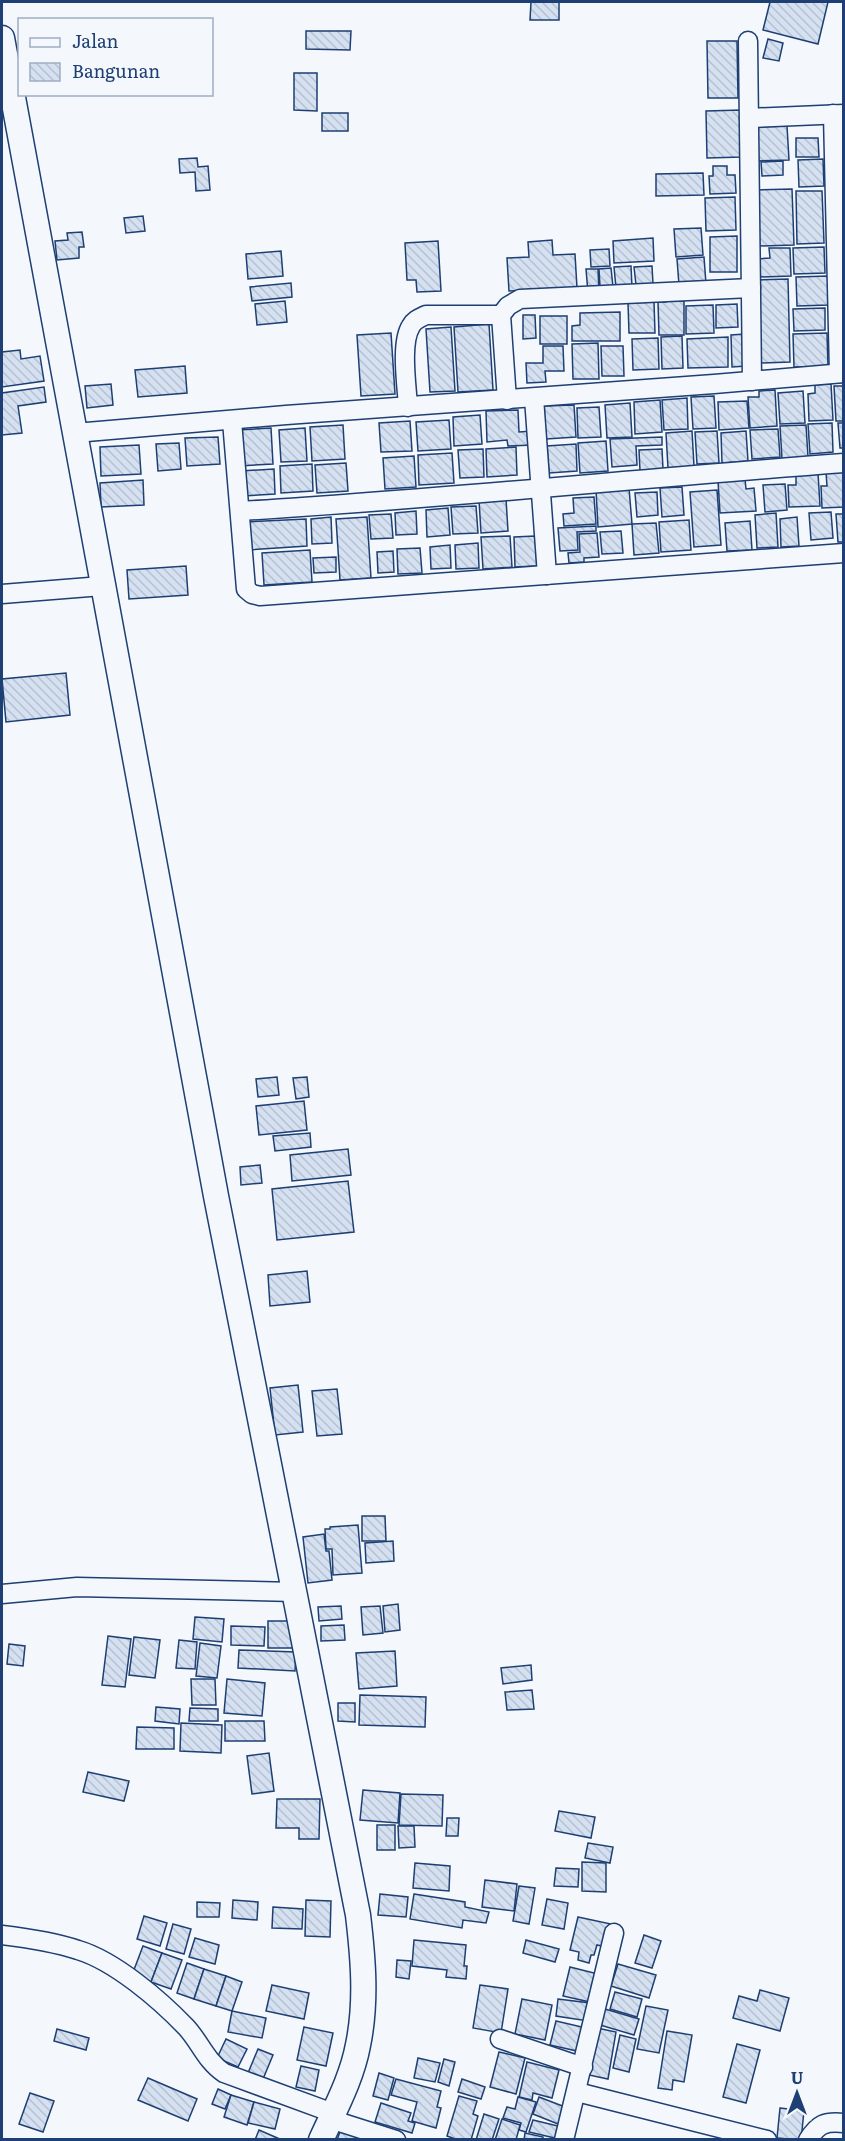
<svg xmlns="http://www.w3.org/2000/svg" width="845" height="2141" font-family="Literata,serif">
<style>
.building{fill:url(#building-back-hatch);stroke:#1d3f73;stroke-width:1.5}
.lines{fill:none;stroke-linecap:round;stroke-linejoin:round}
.minor-casing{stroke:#1d3f73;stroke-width:21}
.secondary-casing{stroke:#1d3f73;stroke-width:27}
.minor{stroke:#f4f7fb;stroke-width:18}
.secondary{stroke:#f4f7fb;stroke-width:24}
</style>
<defs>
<pattern id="building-back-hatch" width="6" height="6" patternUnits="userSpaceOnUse" patternTransform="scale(1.5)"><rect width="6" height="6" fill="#d5e0f0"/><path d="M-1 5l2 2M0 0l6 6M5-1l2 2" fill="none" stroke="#b6c1d1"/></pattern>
</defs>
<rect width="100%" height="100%" fill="#f4f7fb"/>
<g class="building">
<polygon points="531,2 559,2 559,20 530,20"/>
<polygon points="770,2 828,2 818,44 763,30"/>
<polygon points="306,31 351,31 350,50 306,49"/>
<polygon points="768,39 783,43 779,61 763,58"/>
<polygon points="707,41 737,41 738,98 708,98"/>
<polygon points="294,73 317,73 317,111 294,110"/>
<polygon points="741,110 742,157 707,158 706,111"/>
<rect x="322" y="113" width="26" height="18"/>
<polygon points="787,126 789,160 756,161 755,127"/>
<polygon points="796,138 818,138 819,157 796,157"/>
<polygon points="197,158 198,167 208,166 210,190 196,191 195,172 180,173 179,159"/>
<polygon points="823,159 824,186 799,187 798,160"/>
<polygon points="783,161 783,175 762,176 761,162"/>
<polygon points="713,166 727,166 727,175 735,175 736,193 710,194 709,176 713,176"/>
<polygon points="703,173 704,195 656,196 656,174"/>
<polygon points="792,189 794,245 759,246 757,190"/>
<polygon points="796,191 822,191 824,243 797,244"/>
<polygon points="735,197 736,230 706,231 705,198"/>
<polygon points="143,216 145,231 126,233 124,218"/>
<polygon points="701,228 703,255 676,257 674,229"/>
<polygon points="82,232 84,247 79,247 79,258 57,260 55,241 68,240 67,233"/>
<polygon points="737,236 737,272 710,272 710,237"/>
<polygon points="653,238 654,261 614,263 613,241"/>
<polygon points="552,240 553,255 575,254 577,288 509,291 507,258 529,257 528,242"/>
<polygon points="438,241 441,291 417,292 416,280 407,280 405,243"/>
<polygon points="824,247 825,273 794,274 793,248"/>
<polygon points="769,248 790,248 791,276 758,277 757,259 770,258"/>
<polygon points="609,249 610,266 591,267 590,250"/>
<polygon points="281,251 283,276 248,279 246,254"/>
<polygon points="704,257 706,284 679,285 677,259"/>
<polygon points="631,266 632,287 616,288 614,267"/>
<polygon points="652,266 653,284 636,285 634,267"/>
<polygon points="611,268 613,287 600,287 599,269"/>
<polygon points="586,269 598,269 599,292 588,293"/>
<polygon points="828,276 829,305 797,306 796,277"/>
<polygon points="788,279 790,362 760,363 758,280"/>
<polygon points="291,283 292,297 252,301 250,287"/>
<polygon points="666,297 676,297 676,301 684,301 684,335 659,335 658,302 666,302"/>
<polygon points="285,301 287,322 257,325 255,304"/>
<polygon points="654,302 655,333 629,333 628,303"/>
<polygon points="737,304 738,327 716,328 716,305"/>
<polygon points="713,305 714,333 686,334 686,306"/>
<polygon points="825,308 825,330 794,331 793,309"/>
<polygon points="620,312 620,341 572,341 572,326 580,325 580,313"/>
<polygon points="523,315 535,315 536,338 523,339"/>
<rect x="540" y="316" width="27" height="28"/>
<polygon points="489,324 493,390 458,392 454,327"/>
<polygon points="451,327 455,391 430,392 426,329"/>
<polygon points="391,333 395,394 361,396 357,335"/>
<polygon points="827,333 828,367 794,367 793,334"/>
<polygon points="745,334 746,366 732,367 731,335"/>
<polygon points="682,336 683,368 662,369 661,337"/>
<polygon points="728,337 728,367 688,368 687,339"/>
<polygon points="658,338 659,369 633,370 632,339"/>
<polygon points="598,343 599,379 573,379 572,344"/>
<polygon points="543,346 563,346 564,371 545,371 546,382 527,383 526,363 543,363"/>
<polygon points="601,346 623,346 624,376 602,376"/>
<polygon points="20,350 21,359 40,356 44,381 2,387 2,352"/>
<polygon points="185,366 187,393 138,397 135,370"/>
<polygon points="111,384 113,405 87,408 85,386"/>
<polygon points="831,384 833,420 809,421 808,394 815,393 815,385"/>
<polygon points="834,386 844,386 844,421 836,421"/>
<polygon points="44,387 46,402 18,406 22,433 2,435 2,393"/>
<polygon points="775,390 777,426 750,428 748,397 759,397 759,391"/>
<polygon points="803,391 805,423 780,424 778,393"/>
<polygon points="714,396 716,428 693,429 691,397"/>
<polygon points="687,398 688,429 664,430 662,400"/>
<polygon points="660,400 662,432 635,434 634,402"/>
<polygon points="747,401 749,428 719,430 718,402"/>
<polygon points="630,403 632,437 607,438 605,405"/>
<polygon points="574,405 576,437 546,439 544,406"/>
<polygon points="599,407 601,437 578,438 577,408"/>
<polygon points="518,410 519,432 532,431 533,445 508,446 507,440 487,442 486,411"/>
<polygon points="480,415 482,444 454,446 453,417"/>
<polygon points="449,420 451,449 418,451 416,422"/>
<polygon points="410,421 412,451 381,452 379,423"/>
<polygon points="832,423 833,452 810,454 808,424"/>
<polygon points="838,423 844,423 844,448 840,448"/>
<polygon points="343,425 345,459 312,461 310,427"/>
<polygon points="806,425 808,457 782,459 780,426"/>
<polygon points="271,428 273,464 239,466 237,430"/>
<polygon points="305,428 307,461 281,462 279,430"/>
<polygon points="778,429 780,457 752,459 750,430"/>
<polygon points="692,431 694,466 668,468 666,433"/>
<polygon points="717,431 719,463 697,464 695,432"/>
<polygon points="746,431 748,461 722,463 721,433"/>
<polygon points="218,437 220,464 187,466 185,438"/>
<polygon points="662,437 662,445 636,446 637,465 612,467 610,439"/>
<polygon points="606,441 608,471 580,473 578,443"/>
<polygon points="179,443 181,469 158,471 156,444"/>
<polygon points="576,444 577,471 549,473 547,446"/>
<polygon points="139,445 141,474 101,476 100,447"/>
<polygon points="516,447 517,475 487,477 486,449"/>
<polygon points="483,449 484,477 460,478 458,450"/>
<polygon points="662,449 663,469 640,471 639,450"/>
<polygon points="452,453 454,483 419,485 418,455"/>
<polygon points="414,456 416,487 385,489 383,458"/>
<polygon points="346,463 348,491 317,493 315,465"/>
<polygon points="312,464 313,491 281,493 280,466"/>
<polygon points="274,469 275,494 242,496 241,471"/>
<polygon points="844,471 844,507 822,508 821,486 827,486 826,472"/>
<polygon points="818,473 820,506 789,507 788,485 796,485 796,474"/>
<polygon points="745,479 746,489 754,488 756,511 720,513 718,481"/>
<polygon points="143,480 144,505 101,507 100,483"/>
<polygon points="785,484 787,510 765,512 763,485"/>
<polygon points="682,487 684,515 662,517 660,488"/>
<polygon points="629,488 632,524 598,527 596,490"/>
<polygon points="717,490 721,545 694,547 690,492"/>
<polygon points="657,492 658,515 637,517 635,493"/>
<polygon points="594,497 596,524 564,526 563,514 574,513 573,498"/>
<polygon points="506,499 508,531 481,533 479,500"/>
<polygon points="476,506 478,533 453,534 451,507"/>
<polygon points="448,508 450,535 427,537 426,510"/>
<polygon points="416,511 417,534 396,535 395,513"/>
<polygon points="831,512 833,538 811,540 809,513"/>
<polygon points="776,513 778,547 757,548 755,515"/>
<polygon points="391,514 393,538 371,539 369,515"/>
<polygon points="836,514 844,514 844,542 838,542"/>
<polygon points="331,517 332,543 312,544 311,519"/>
<polygon points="367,517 371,578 340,580 336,519"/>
<polygon points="797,517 799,546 781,547 780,519"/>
<polygon points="306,519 307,546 247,550 245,522"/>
<polygon points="689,520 691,550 661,552 659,522"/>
<polygon points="750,521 752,550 727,551 725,523"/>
<polygon points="656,523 659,553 634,555 632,524"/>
<polygon points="596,526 596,531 577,532 578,550 560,551 558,528"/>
<polygon points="621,531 623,553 602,554 600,532"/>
<polygon points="597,533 599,557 584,558 584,562 569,563 568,553 580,552 579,534"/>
<polygon points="510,536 512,567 483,569 481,537"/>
<polygon points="535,536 537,566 515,567 514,537"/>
<polygon points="478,543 479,568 456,569 455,545"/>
<polygon points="450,545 451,568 431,569 430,547"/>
<polygon points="420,548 422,573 398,574 397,549"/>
<polygon points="310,550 312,582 264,585 262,553"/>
<polygon points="393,551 394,572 378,573 377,552"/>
<polygon points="336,557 336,572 314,573 313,558"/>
<polygon points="186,566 188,595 129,599 127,570"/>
<polygon points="66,673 70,715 6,722 2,679"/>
<polygon points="277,1077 279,1095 258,1097 256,1079"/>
<polygon points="307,1077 309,1097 296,1099 293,1078"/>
<polygon points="304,1101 307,1130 259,1135 256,1106"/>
<polygon points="310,1133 311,1147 275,1151 273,1136"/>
<polygon points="348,1149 351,1175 292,1181 290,1155"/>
<polygon points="260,1165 262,1183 241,1185 240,1167"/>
<polygon points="348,1181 354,1232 277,1240 272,1189"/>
<polygon points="307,1271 310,1302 270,1306 268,1275"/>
<polygon points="298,1385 303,1432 275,1435 270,1388"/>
<polygon points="337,1389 342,1434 317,1436 312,1391"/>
<polygon points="362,1516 385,1516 386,1541 362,1541"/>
<polygon points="358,1525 362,1573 333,1575 332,1549 326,1549 325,1529 330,1529 330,1527"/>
<polygon points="324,1534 326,1551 329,1551 332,1580 308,1583 303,1537"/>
<polygon points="393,1541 394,1561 366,1563 365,1543"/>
<polygon points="398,1604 400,1630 385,1632 383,1606"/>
<polygon points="341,1606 342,1619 319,1621 318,1607"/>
<polygon points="380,1606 383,1633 363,1635 361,1607"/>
<polygon points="195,1617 224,1619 222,1642 193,1639"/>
<polygon points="268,1621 292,1621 293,1648 268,1648"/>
<polygon points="344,1625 345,1640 321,1641 321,1626"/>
<polygon points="231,1626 265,1627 264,1646 231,1645"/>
<polygon points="108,1636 131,1639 125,1687 102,1685"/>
<polygon points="134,1637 160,1640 155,1678 129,1675"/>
<polygon points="179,1640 197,1642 195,1669 176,1668"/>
<polygon points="200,1643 221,1646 217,1678 196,1676"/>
<polygon points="9,1644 25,1646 23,1666 7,1664"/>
<polygon points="239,1650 296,1652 295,1671 238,1668"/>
<polygon points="395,1651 397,1686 359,1689 356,1653"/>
<polygon points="531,1665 532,1680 503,1684 501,1668"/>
<polygon points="191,1679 215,1679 216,1705 192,1705"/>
<polygon points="227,1679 265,1683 262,1716 224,1713"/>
<polygon points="532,1690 534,1709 507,1710 505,1692"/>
<polygon points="360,1695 426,1697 425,1727 359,1725"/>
<polygon points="338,1703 355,1703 355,1722 338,1721"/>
<polygon points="156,1707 180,1709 179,1724 155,1721"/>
<polygon points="190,1708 218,1709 218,1721 189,1721"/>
<polygon points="225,1721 264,1721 265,1741 225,1741"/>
<polygon points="181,1723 222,1725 221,1753 180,1751"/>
<polygon points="137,1727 174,1728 174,1749 136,1749"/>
<polygon points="269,1753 274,1791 252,1794 247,1756"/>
<polygon points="88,1772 129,1781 124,1801 83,1792"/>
<polygon points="363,1790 400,1793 398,1823 360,1820"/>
<polygon points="401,1794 443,1795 442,1826 399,1825"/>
<polygon points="277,1799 320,1799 319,1839 299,1839 299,1828 276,1828"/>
<polygon points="559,1811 595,1817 591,1838 555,1831"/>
<polygon points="447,1818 459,1818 458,1836 446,1836"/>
<rect x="377" y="1825" width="18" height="25"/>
<polygon points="398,1826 414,1826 415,1847 399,1848"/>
<polygon points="588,1843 613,1847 610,1863 585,1858"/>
<polygon points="582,1862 606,1863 606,1892 582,1891"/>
<polygon points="415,1863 450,1866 449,1891 413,1888"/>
<polygon points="556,1868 579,1869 578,1887 554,1886"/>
<polygon points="485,1880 517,1884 514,1911 482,1907"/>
<polygon points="519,1886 535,1888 529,1924 513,1921"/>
<polygon points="380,1894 408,1897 406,1917 378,1915"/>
<polygon points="414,1894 465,1902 465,1907 489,1912 486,1923 463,1920 462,1928 410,1919"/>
<polygon points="547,1899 568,1903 564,1929 542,1925"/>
<polygon points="233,1900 258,1902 257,1920 232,1918"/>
<polygon points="306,1900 331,1901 330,1937 305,1936"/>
<polygon points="197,1902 220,1903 219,1917 197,1917"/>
<polygon points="273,1907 303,1909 302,1929 272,1928"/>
<polygon points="144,1916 167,1923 160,1946 137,1939"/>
<polygon points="578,1917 611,1924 606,1947 597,1945 594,1955 591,1955 589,1963 578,1960 579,1952 570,1950"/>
<polygon points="173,1924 191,1929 184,1954 166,1949"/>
<polygon points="644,1935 661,1941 652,1968 635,1963"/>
<polygon points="195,1938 219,1945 215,1964 189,1957"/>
<polygon points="414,1940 466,1945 464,1966 467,1966 466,1979 446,1977 447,1970 412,1966"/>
<polygon points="526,1940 559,1949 555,1962 523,1953"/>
<polygon points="143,1946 162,1953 151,1982 132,1975"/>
<polygon points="162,1953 182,1960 171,1989 151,1982"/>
<polygon points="397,1960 411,1961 409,1979 396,1977"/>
<polygon points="187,1963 204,1969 194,1999 177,1993"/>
<polygon points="618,1964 656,1975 649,1998 611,1986"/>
<polygon points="570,1967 598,1974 590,2002 563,1996"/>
<polygon points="204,1969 226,1976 216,2006 194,1999"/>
<polygon points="226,1976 242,1982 232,2011 216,2006"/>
<polygon points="272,1985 309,1993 304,2019 266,2011"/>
<polygon points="480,1985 508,1989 501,2033 473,2028"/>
<polygon points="760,1990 789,1998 780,2031 733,2018 739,1996 757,2001"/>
<polygon points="615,1992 642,1999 637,2017 610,2009"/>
<polygon points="522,1999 552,2005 545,2040 515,2034"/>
<polygon points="558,1999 590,2003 588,2021 556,2016"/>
<polygon points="646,2006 668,2010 659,2053 637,2049"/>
<polygon points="605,2009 639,2019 634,2035 600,2025"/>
<polygon points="232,2011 266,2018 262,2038 228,2032"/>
<polygon points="556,2021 582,2027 577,2051 550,2045"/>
<polygon points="304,2027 333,2033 326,2066 297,2060"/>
<polygon points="597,2028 616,2032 608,2079 589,2075"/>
<polygon points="57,2029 89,2038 86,2050 54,2041"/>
<polygon points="667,2031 692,2035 684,2082 673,2080 672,2090 658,2088"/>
<polygon points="620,2035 636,2039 629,2072 613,2068"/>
<polygon points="226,2039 247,2049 238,2067 217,2058"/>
<polygon points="737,2044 760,2050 746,2103 723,2097"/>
<polygon points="258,2049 273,2055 263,2079 248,2073"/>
<polygon points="499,2052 525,2058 516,2094 490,2087"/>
<polygon points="418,2058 440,2063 435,2082 414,2078"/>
<polygon points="444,2059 455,2062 449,2086 438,2082"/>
<polygon points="527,2062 559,2070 552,2098 533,2093 532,2100 519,2097"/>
<polygon points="301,2066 319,2070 315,2091 296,2087"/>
<polygon points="379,2073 394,2078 388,2100 373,2096"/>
<polygon points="148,2078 197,2099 188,2121 138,2100"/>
<polygon points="396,2079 441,2091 437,2107 441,2108 436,2128 412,2121 417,2102 391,2095"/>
<polygon points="462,2079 485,2087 481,2099 458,2092"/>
<polygon points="218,2089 231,2095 225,2109 212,2104"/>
<polygon points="30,2093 54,2101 43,2132 19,2124"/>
<polygon points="231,2095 254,2102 247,2125 224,2117"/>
<polygon points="459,2096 477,2101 473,2114 478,2116 471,2140 458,2140 447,2136"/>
<polygon points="518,2097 536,2102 526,2132 519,2130 521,2123 503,2118 507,2107 515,2109"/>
<polygon points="539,2097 565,2107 558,2124 533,2114"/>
<polygon points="254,2102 280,2109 275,2129 248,2123"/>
<polygon points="381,2103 411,2113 408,2121 415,2123 412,2133 375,2122"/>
<polygon points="780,2108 804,2111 801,2140 777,2138"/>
<polygon points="484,2114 499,2119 492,2140 476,2140"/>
<polygon points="502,2119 520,2125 516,2140 495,2140"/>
<polygon points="533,2120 562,2127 559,2139 529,2132"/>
<polygon points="342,2126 380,2140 337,2140"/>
<polygon points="259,2130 282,2140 255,2140"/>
<polygon points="525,2133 543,2137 543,2140 524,2140"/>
</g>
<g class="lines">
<defs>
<g id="minor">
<polyline points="748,41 752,381"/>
<polyline points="833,114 839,373"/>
<polyline points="749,118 844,114"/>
<polyline points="534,398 547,575"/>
<polyline points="507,400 501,315 508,306 520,299 751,288"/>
<path d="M408,407C407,387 400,343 411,326C414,320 420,318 426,315H501"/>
<polyline points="232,421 246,589 252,594 260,596 844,553"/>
<polyline points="75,433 286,415 714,384 844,373"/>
<path d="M240,511C441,499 642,478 844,463"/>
<polyline points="2,594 102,586"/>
<polyline points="2,1594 77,1587 295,1592"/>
<path d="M2,1935C27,1938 54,1942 78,1950C115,1961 160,2000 186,2027C200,2042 206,2061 224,2073L333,2113"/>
<polyline points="500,2039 583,2067"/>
<polyline points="577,2092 767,2140"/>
<polyline points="330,2119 396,2140"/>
<polyline points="564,2140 614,1933"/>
<path d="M808,2140C818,2124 825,2121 844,2123"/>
</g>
<path id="secondary" d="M2,38L216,1196L358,1915C363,1957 367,2002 358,2045C352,2078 335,2109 321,2140"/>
</defs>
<use href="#minor" class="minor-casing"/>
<use href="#secondary" class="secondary-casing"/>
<use href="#minor" class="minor"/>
<use href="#secondary" class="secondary"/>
</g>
<rect width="845" height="2141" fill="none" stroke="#1d3f73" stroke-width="6"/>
<rect x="18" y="18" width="195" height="78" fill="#f4f7fb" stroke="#9eadc5" stroke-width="1.5"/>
<rect x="30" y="38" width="30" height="9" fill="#f4f7fb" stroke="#9eadc5" stroke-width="1.5"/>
<text x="72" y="48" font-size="18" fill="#1d3f73">Jalan</text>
<rect x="30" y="63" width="30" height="18" fill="url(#building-back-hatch)" stroke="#9eadc5" stroke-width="1.5"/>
<text x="72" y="78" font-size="18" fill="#1d3f73">Bangunan</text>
<g transform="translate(797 2093)" stroke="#f4f7fb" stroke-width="4.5" paint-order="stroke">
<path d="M0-4.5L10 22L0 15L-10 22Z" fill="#1d3f73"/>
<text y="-9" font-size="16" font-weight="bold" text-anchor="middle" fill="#1d3f73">U</text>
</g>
</svg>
